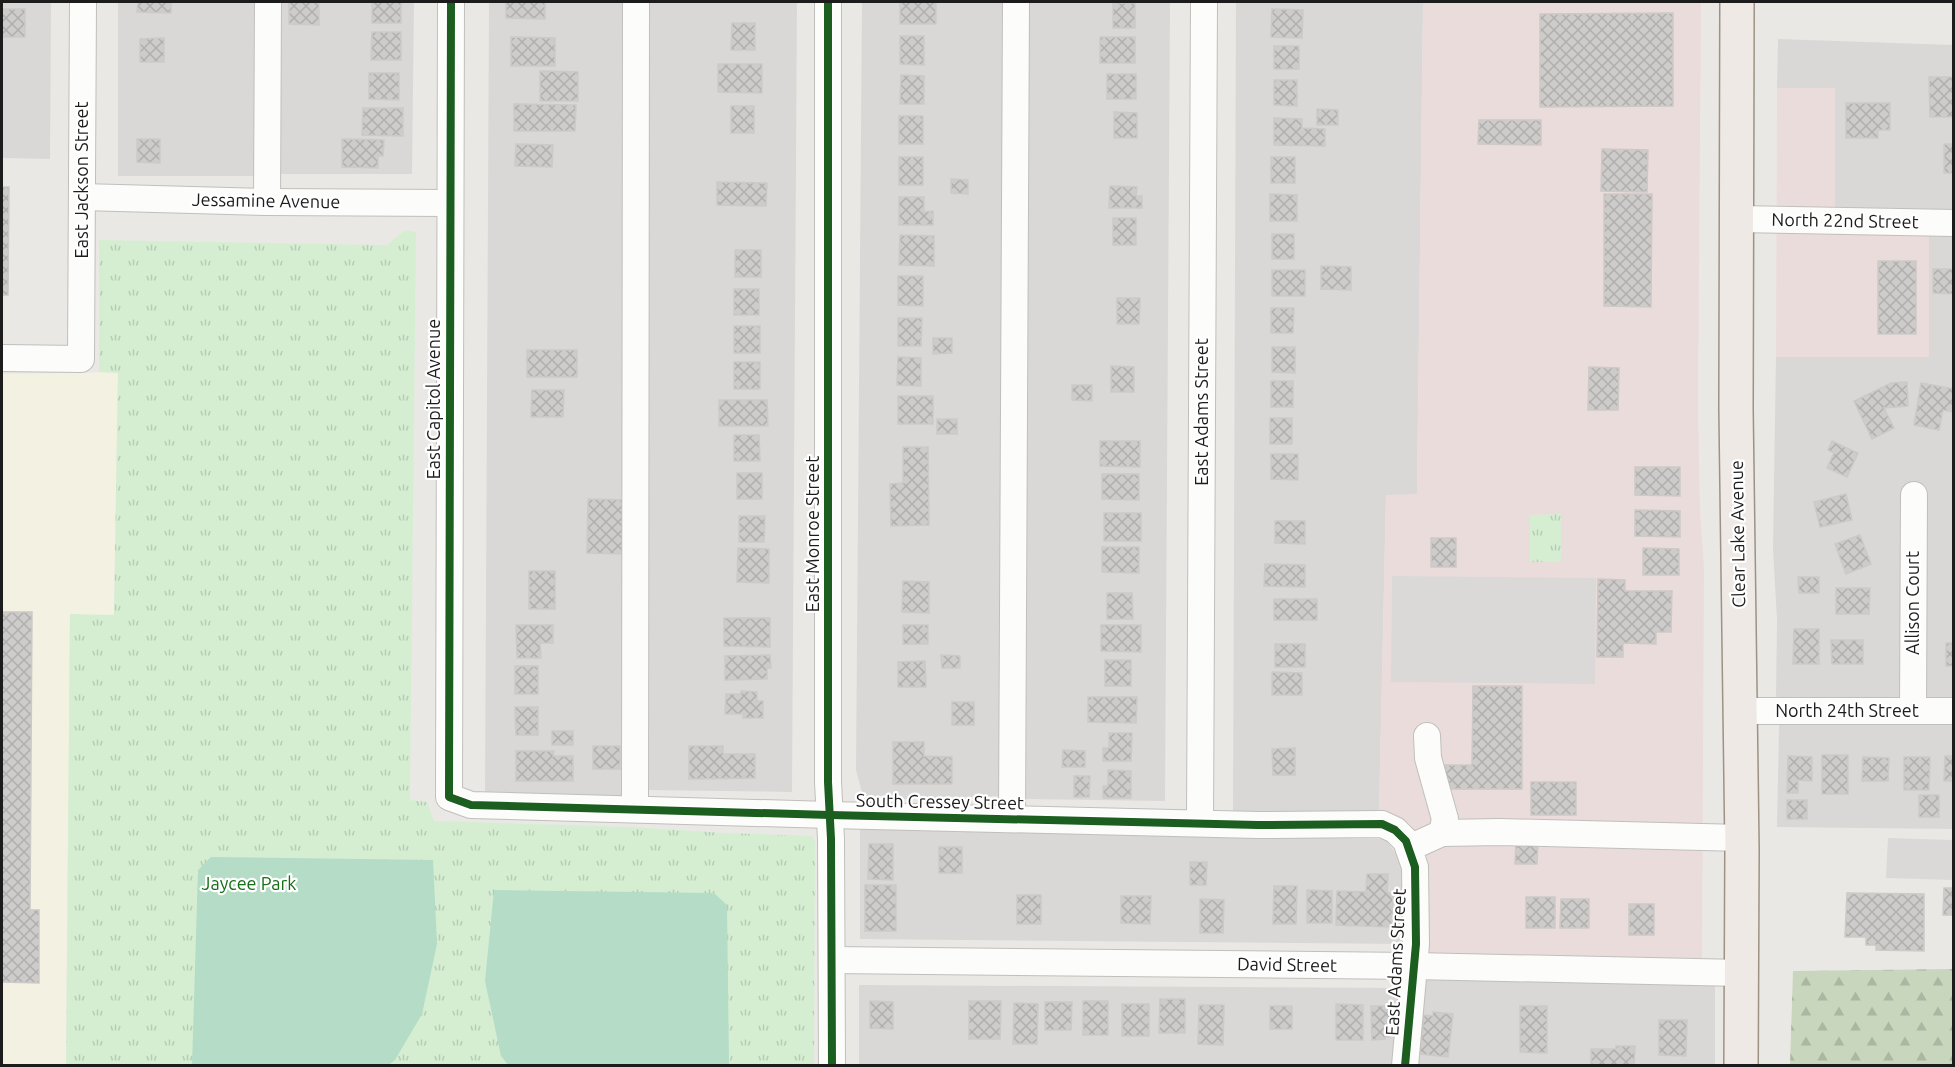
<svg xmlns="http://www.w3.org/2000/svg" width="1955" height="1067" font-family="Ubuntu,sans-serif">
<style>
.residential{fill:#d9d8d6}
.commercial{fill:#ebdcdc}
.education{fill:#f3f1e1}
.forest{fill:url(#forest-firs)}
.park{fill:url(#park-tufts)}
.pitch{fill:#b5dcc7}
.parking{fill:#dad9d8}
.building{fill:url(#building-cross-hatch);stroke:#cdc9c7;stroke-width:1.5}
.lines{fill:none;stroke-linecap:round;stroke-linejoin:round}
.minor-casing{stroke:#c0bfbd;stroke-width:28}
.major-casing{stroke:#9d9284;stroke-width:36}
.minor{stroke:#fcfcfb;stroke-width:26}
.major{stroke:#eee9e4;stroke-width:33}
.cycleway-casing{stroke:#fff;stroke-width:11}
.cycleway{stroke:#1b5e20;stroke-width:8}
.labels{text-anchor:middle;stroke-width:4.5;stroke-linejoin:round;paint-order:stroke}
.street-label{font-size:18px;fill:#1c1c1c;stroke:#fff}
.park-label{font-size:18px;fill:#186d17;stroke:#fff}
</style>
<defs>
<pattern id="forest-firs" width="22" height="20" patternUnits="userSpaceOnUse" patternTransform="scale(1.5)"><rect width="22" height="20" fill="#c8d6bd"/><path d="M5 1l3.5 6h-7zM16 11l3.5 6h-7z" fill="#abb7a2"/></pattern>
<pattern id="park-tufts" width="24" height="20" patternUnits="userSpaceOnUse" patternTransform="scale(1.5)"><rect width="24" height="20" fill="#d5eed2"/><path d="M3 7l-1-3M5 7V3M7 7l1-3M15 17l-1-3M17 17v-4M19 17l1-3" fill="none" stroke="#b6ccb4"/></pattern>
<pattern id="building-cross-hatch" width="8" height="8" patternUnits="userSpaceOnUse" patternTransform="scale(1.5)"><rect width="8" height="8" fill="#ceccca"/><path d="M0 0l8 8M0 8l8-8" fill="none" stroke="#b0afad"/></pattern>
</defs>
<rect width="100%" height="100%" fill="#eae8e5"/>
<g class="residential">
<polygon points="2,2 51,2 50,159 2,158"/>
<polygon points="118,2 258,2 257,176 118,176"/>
<polygon points="277,2 414,2 412,174 275,174"/>
<polygon points="489,2 628,2 624,797 485,795"/>
<polygon points="648,2 797,2 792,792 645,790"/>
<polygon points="862,2 1009,2 1003,796 864,800 856,770"/>
<polygon points="1028,2 1170,2 1165,801 1026,799"/>
<polygon points="1236,2 1423,2 1417,495 1386,496 1379,813 1233,812"/>
<polygon points="1778,39 1953,45 1953,829 1777,827 1779,725 1776,694 1777,620 1773,549 1776,357 1928,357 1835,236 1835,88 1777,88"/>
<polygon points="860,829 1385,839 1401,860 1406,920 1406,944 860,939"/>
<polygon points="1421,977 1715,984 1715,1065 1414,1066"/>
<polygon points="859,985 1402,988 1396,1065 859,1066"/>
</g>
<g class="commercial">
<polygon points="1423,2 1701,2 1698,406 1700,512 1704,568 1702,959 1603,962 1427,955 1427,857 1410,823 1379,813 1386,495 1417,494"/>
<polygon points="1777,88 1835,88 1835,235 1929,236 1929,357 1776,357"/>
</g>
<polygon class="education" points="118,372 114,616 70,614 66,1065 2,1065 2,374"/>
<polygon class="forest" points="1953,969 1953,1065 1790,1065 1793,971"/>
<g class="park">
<polygon points="405,230 416,232 410,800 427,802 434,821 631,827 725,833 812,836 815,841 814,1065 66,1066 70,614 114,615 118,373 99,372 99,240 387,245"/>
<polygon points="1561,514 1561,562 1530,562 1530,515"/>
</g>
<g class="pitch">
<polygon points="211,857 433,860 437,944 422,1014 395,1060 387,1066 192,1065 198,870"/>
<polygon points="494,890 714,893 727,905 729,1065 508,1065 501,1056 485,981"/>
</g>
<g class="parking">
<polygon points="1392,576 1596,578 1595,684 1391,682"/>
<polygon points="1888,838 1953,840 1953,880 1886,878"/>
</g>
<g class="building">
<polygon points="138,2 171,2 171,13 137,12"/>
<polygon points="289,2 319,2 319,25 289,24"/>
<rect x="372" y="2" width="29" height="21"/>
<polygon points="506,2 545,2 545,19 506,18"/>
<rect x="900" y="2" width="36" height="22"/>
<rect x="1113" y="3" width="22" height="25"/>
<rect x="2" y="9" width="23" height="28"/>
<polygon points="1272,9 1303,10 1302,38 1271,37"/>
<polygon points="1673,13 1673,106 1540,107 1540,14"/>
<polygon points="732,23 755,23 755,50 731,50"/>
<polygon points="372,32 401,32 401,60 371,60"/>
<polygon points="900,36 924,36 924,65 900,64"/>
<polygon points="511,37 555,38 555,66 511,66"/>
<rect x="1100" y="37" width="35" height="26"/>
<polygon points="164,38 164,62 140,62 140,39"/>
<rect x="1274" y="46" width="25" height="23"/>
<polygon points="718,64 762,64 762,93 718,92"/>
<polygon points="540,71 578,72 578,101 540,101"/>
<polygon points="369,73 399,73 399,100 369,99"/>
<rect x="1107" y="74" width="29" height="25"/>
<polygon points="901,75 924,76 924,104 900,104"/>
<polygon points="1929,77 1954,77 1954,117 1930,117"/>
<polygon points="1274,80 1297,80 1297,106 1274,105"/>
<polygon points="1846,103 1890,103 1890,130 1878,130 1878,138 1846,138"/>
<polygon points="514,104 576,105 575,131 514,131"/>
<rect x="731" y="106" width="23" height="27"/>
<polygon points="363,108 403,108 403,136 362,135"/>
<polygon points="1317,109 1338,110 1338,125 1317,125"/>
<polygon points="1114,112 1137,113 1137,138 1114,138"/>
<rect x="899" y="116" width="24" height="28"/>
<polygon points="1274,118 1302,119 1302,128 1325,129 1325,146 1274,145"/>
<polygon points="1479,120 1541,120 1541,145 1478,144"/>
<polygon points="137,139 160,139 160,163 137,162"/>
<polygon points="342,139 384,140 383,156 378,156 378,168 342,167"/>
<polygon points="516,144 553,145 552,167 515,166"/>
<rect x="1944" y="144" width="10" height="29"/>
<polygon points="1602,149 1648,150 1647,192 1601,191"/>
<rect x="899" y="157" width="24" height="28"/>
<rect x="1271" y="157" width="24" height="26"/>
<polygon points="951,179 968,180 968,194 951,193"/>
<polygon points="717,182 767,183 766,206 717,205"/>
<polygon points="1110,186 1137,187 1136,196 1142,196 1142,208 1109,208"/>
<polygon points="2,187 9,187 8,295 2,295"/>
<polygon points="1270,194 1297,195 1297,221 1270,221"/>
<polygon points="1604,194 1652,194 1651,307 1604,306"/>
<polygon points="899,197 924,197 924,212 933,211 933,225 899,225"/>
<rect x="1113" y="218" width="23" height="27"/>
<rect x="1272" y="234" width="22" height="25"/>
<polygon points="900,235 934,236 934,266 899,265"/>
<rect x="735" y="250" width="26" height="27"/>
<rect x="1878" y="261" width="38" height="73"/>
<polygon points="1321,266 1351,267 1351,290 1321,289"/>
<polygon points="1933,269 1954,269 1954,294 1933,293"/>
<rect x="1272" y="270" width="33" height="26"/>
<polygon points="898,276 923,276 923,306 898,305"/>
<rect x="734" y="289" width="25" height="26"/>
<polygon points="1117,298 1140,298 1139,324 1117,324"/>
<polygon points="1271,308 1294,308 1293,333 1271,333"/>
<polygon points="898,318 922,318 921,346 898,346"/>
<rect x="734" y="326" width="26" height="27"/>
<polygon points="933,338 952,338 952,353 933,354"/>
<polygon points="1272,347 1295,347 1295,373 1272,372"/>
<rect x="527" y="350" width="50" height="27"/>
<polygon points="898,357 921,358 921,386 897,385"/>
<rect x="734" y="362" width="26" height="27"/>
<polygon points="1111,366 1134,367 1134,392 1111,392"/>
<polygon points="1589,367 1619,368 1618,410 1588,410"/>
<rect x="1271" y="381" width="22" height="26"/>
<polygon points="1907,382 1908,406 1884,408 1894,428 1872,439 1854,401 1891,383"/>
<polygon points="1921,383 1954,389 1954,412 1943,410 1939,430 1914,425"/>
<polygon points="1072,385 1092,385 1092,401 1072,400"/>
<polygon points="532,390 564,390 563,417 531,417"/>
<rect x="898" y="396" width="35" height="28"/>
<polygon points="719,400 767,400 768,426 719,426"/>
<rect x="1270" y="418" width="22" height="26"/>
<rect x="937" y="419" width="20" height="15"/>
<polygon points="734,435 759,435 760,461 734,461"/>
<polygon points="1100,441 1140,441 1140,467 1100,466"/>
<polygon points="1832,441 1858,453 1847,477 1827,468 1834,453 1828,450"/>
<polygon points="903,447 928,447 929,525 891,526 890,484 903,483"/>
<polygon points="1271,454 1298,454 1298,480 1271,479"/>
<polygon points="1635,467 1680,467 1680,496 1635,495"/>
<rect x="737" y="473" width="25" height="26"/>
<polygon points="1102,474 1139,474 1139,500 1102,499"/>
<polygon points="1846,494 1852,520 1820,527 1814,502"/>
<polygon points="588,499 625,500 624,554 587,553"/>
<polygon points="1635,510 1680,511 1680,537 1635,536"/>
<rect x="1104" y="513" width="37" height="28"/>
<polygon points="739,516 765,516 764,542 739,542"/>
<polygon points="1275,521 1305,521 1305,544 1275,543"/>
<polygon points="1860,535 1871,564 1846,574 1835,544"/>
<rect x="1431" y="538" width="25" height="29"/>
<polygon points="1102,547 1139,547 1139,573 1102,572"/>
<polygon points="738,548 769,549 769,583 737,582"/>
<polygon points="1643,548 1679,549 1679,575 1643,575"/>
<polygon points="1265,564 1305,565 1305,587 1264,586"/>
<rect x="529" y="571" width="26" height="38"/>
<polygon points="1798,577 1819,577 1819,593 1799,593"/>
<polygon points="1598,579 1625,580 1625,591 1672,591 1671,632 1656,632 1656,644 1623,643 1623,657 1597,657"/>
<polygon points="903,581 929,582 929,613 902,612"/>
<polygon points="1836,588 1870,588 1869,614 1836,614"/>
<polygon points="1107,593 1132,593 1133,619 1107,619"/>
<rect x="1274" y="599" width="43" height="21"/>
<polygon points="2,612 32,612 30,910 39,910 39,983 2,982"/>
<polygon points="724,618 770,618 770,647 724,646"/>
<polygon points="516,625 553,625 553,643 540,643 541,658 517,658"/>
<rect x="903" y="625" width="25" height="19"/>
<polygon points="1101,625 1141,625 1141,652 1101,651"/>
<polygon points="1794,629 1819,629 1819,664 1793,664"/>
<polygon points="1831,640 1863,640 1863,664 1832,664"/>
<rect x="1946" y="643" width="8" height="23"/>
<rect x="1275" y="644" width="30" height="23"/>
<polygon points="770,655 771,668 767,668 767,679 725,680 725,656"/>
<polygon points="941,655 960,656 960,668 942,668"/>
<rect x="1105" y="660" width="26" height="26"/>
<polygon points="925,661 926,687 898,687 898,662"/>
<rect x="515" y="666" width="23" height="28"/>
<polygon points="1272,672 1302,673 1302,695 1272,695"/>
<polygon points="1473,686 1522,686 1522,789 1445,789 1445,765 1472,765"/>
<polygon points="741,691 757,692 757,701 763,701 763,718 743,718 743,714 725,714 726,694 741,694"/>
<polygon points="1088,697 1137,697 1136,723 1088,722"/>
<rect x="952" y="702" width="22" height="23"/>
<polygon points="515,707 538,707 538,735 516,735"/>
<rect x="552" y="731" width="21" height="14"/>
<polygon points="1109,733 1132,733 1131,761 1103,761 1103,748 1109,748"/>
<polygon points="893,742 924,742 924,756 952,757 952,784 893,784"/>
<rect x="593" y="746" width="27" height="23"/>
<polygon points="689,746 723,746 723,754 755,754 755,778 689,779"/>
<polygon points="1295,748 1295,775 1273,775 1272,749"/>
<polygon points="1063,750 1085,751 1085,767 1062,767"/>
<polygon points="516,751 554,751 553,756 573,756 573,781 516,781"/>
<rect x="1822" y="755" width="26" height="39"/>
<polygon points="1788,756 1812,757 1812,781 1798,780 1798,793 1787,793"/>
<polygon points="1945,756 1954,756 1954,781 1944,781"/>
<polygon points="1863,757 1889,758 1888,781 1862,781"/>
<polygon points="1904,757 1930,757 1929,790 1904,790"/>
<polygon points="1108,770 1131,771 1131,798 1103,798 1103,786 1108,786"/>
<polygon points="1074,776 1090,776 1089,797 1074,797"/>
<rect x="1531" y="782" width="45" height="33"/>
<rect x="1919" y="795" width="20" height="22"/>
<rect x="1787" y="800" width="20" height="19"/>
<polygon points="1516,841 1538,842 1537,864 1515,864"/>
<polygon points="869,844 893,844 893,880 868,879"/>
<rect x="939" y="847" width="23" height="26"/>
<polygon points="1190,862 1207,862 1206,885 1190,885"/>
<polygon points="1367,874 1388,874 1387,893 1393,893 1392,927 1336,925 1337,891 1366,892"/>
<rect x="865" y="885" width="31" height="46"/>
<polygon points="1274,886 1297,886 1296,924 1273,924"/>
<polygon points="1944,888 1954,888 1954,915 1943,915"/>
<polygon points="1307,890 1332,891 1332,923 1307,923"/>
<polygon points="1847,893 1924,894 1924,951 1876,950 1876,945 1866,945 1866,937 1845,937"/>
<rect x="1017" y="895" width="24" height="29"/>
<polygon points="1121,896 1151,896 1150,924 1121,923"/>
<rect x="1526" y="897" width="29" height="31"/>
<polygon points="1200,899 1224,900 1223,933 1200,933"/>
<polygon points="1561,899 1589,899 1589,928 1560,928"/>
<rect x="1629" y="904" width="25" height="31"/>
<polygon points="1160,999 1185,999 1185,1033 1159,1033"/>
<polygon points="870,1001 893,1002 893,1029 870,1028"/>
<polygon points="969,1001 1001,1001 1000,1039 969,1039"/>
<rect x="1083" y="1001" width="25" height="34"/>
<polygon points="1045,1002 1072,1002 1071,1030 1045,1030"/>
<polygon points="1014,1003 1038,1004 1037,1044 1013,1044"/>
<rect x="1122" y="1004" width="27" height="32"/>
<polygon points="1336,1004 1363,1005 1363,1040 1336,1040"/>
<polygon points="1199,1005 1224,1005 1223,1045 1198,1044"/>
<rect x="1270" y="1006" width="22" height="23"/>
<polygon points="1371,1006 1392,1006 1392,1027 1389,1026 1390,1037 1385,1037 1385,1039 1372,1040"/>
<polygon points="1520,1006 1547,1006 1547,1053 1520,1052"/>
<polygon points="1433,1012 1453,1014 1448,1057 1420,1054 1424,1015 1433,1016"/>
<polygon points="1659,1020 1687,1020 1686,1056 1659,1055"/>
<polygon points="1616,1046 1635,1046 1634,1066 1591,1066 1591,1049 1616,1049"/>
</g>
<g class="lines">
<defs>
<g id="minor">
<polyline points="451,2 449,797 471,805 830,815 1258,825 1382,824 1395,830 1406,841 1415,867 1416,944 1405,1066"/>
<polyline points="828,2 828,782 831,839 832,1066"/>
<polyline points="82,197 267,202 450,203"/>
<polyline points="267,202 268,2"/>
<polyline points="1737,219 1954,223"/>
<polyline points="2,358 81,359 83,2"/>
<polyline points="1741,711 1954,711"/>
<polyline points="1913,711 1914,495"/>
<polyline points="1427,736 1428,758 1445,819 1442,833"/>
<polyline points="635,808 636,2"/>
<polyline points="1012,818 1016,2"/>
<polyline points="1200,822 1204,2"/>
<polyline points="1409,848 1442,833 1500,832 1742,838"/>
<polyline points="832,960 1414,966 1741,973"/>
</g>
<polyline id="major" points="1737,2 1736,409 1742,849 1741,1066"/>
</defs>
<use href="#minor" class="minor-casing"/>
<use href="#major" class="major-casing"/>
<use href="#minor" class="minor"/>
<use href="#major" class="major"/>
<defs>
<g id="cycleway">
<polyline points="451,2 449,797 471,805 830,815 1258,825 1382,824 1395,830 1406,841 1415,867 1416,944 1405,1066"/>
<polyline points="828,2 828,782 831,839 832,1066"/>
</g>
</defs>
<use href="#cycleway" class="cycleway-casing"/>
<use href="#cycleway" class="cycleway"/>
</g>
<g class="labels">
<g class="street-label">
<text transform="translate(82 180) rotate(-90)" y="6">East Jackson Street</text>
<text transform="translate(266 201) rotate(1)" y="6">Jessamine Avenue</text>
<text transform="translate(1845 221) rotate(1)" y="6">North 22nd Street</text>
<text transform="translate(434 399) rotate(-90)" y="6">East Capitol Avenue</text>
<text transform="translate(1202 412) rotate(-90)" y="6">East Adams Street</text>
<text transform="translate(813 534) rotate(-90)" y="6">East Monroe Street</text>
<text transform="translate(1738 534) rotate(-91)" y="6">Clear Lake Avenue</text>
<text transform="translate(1913 603) rotate(-90)" y="6">Allison Court</text>
<text x="1847" y="717">North 24th Street</text>
<text transform="translate(940 802) rotate(1)" y="6">South Cressey Street</text>
<text transform="translate(1396 962) rotate(-87)" y="6">East Adams Street</text>
<text transform="translate(1287 965) rotate(1)" y="6">David Street</text>
</g>
<g class="park-label">
<text x="249" y="890">Jaycee Park</text>
</g>
</g>
<rect width="1955" height="1067" fill="none" stroke="#1c1c1c" stroke-width="6"/>
</svg>
